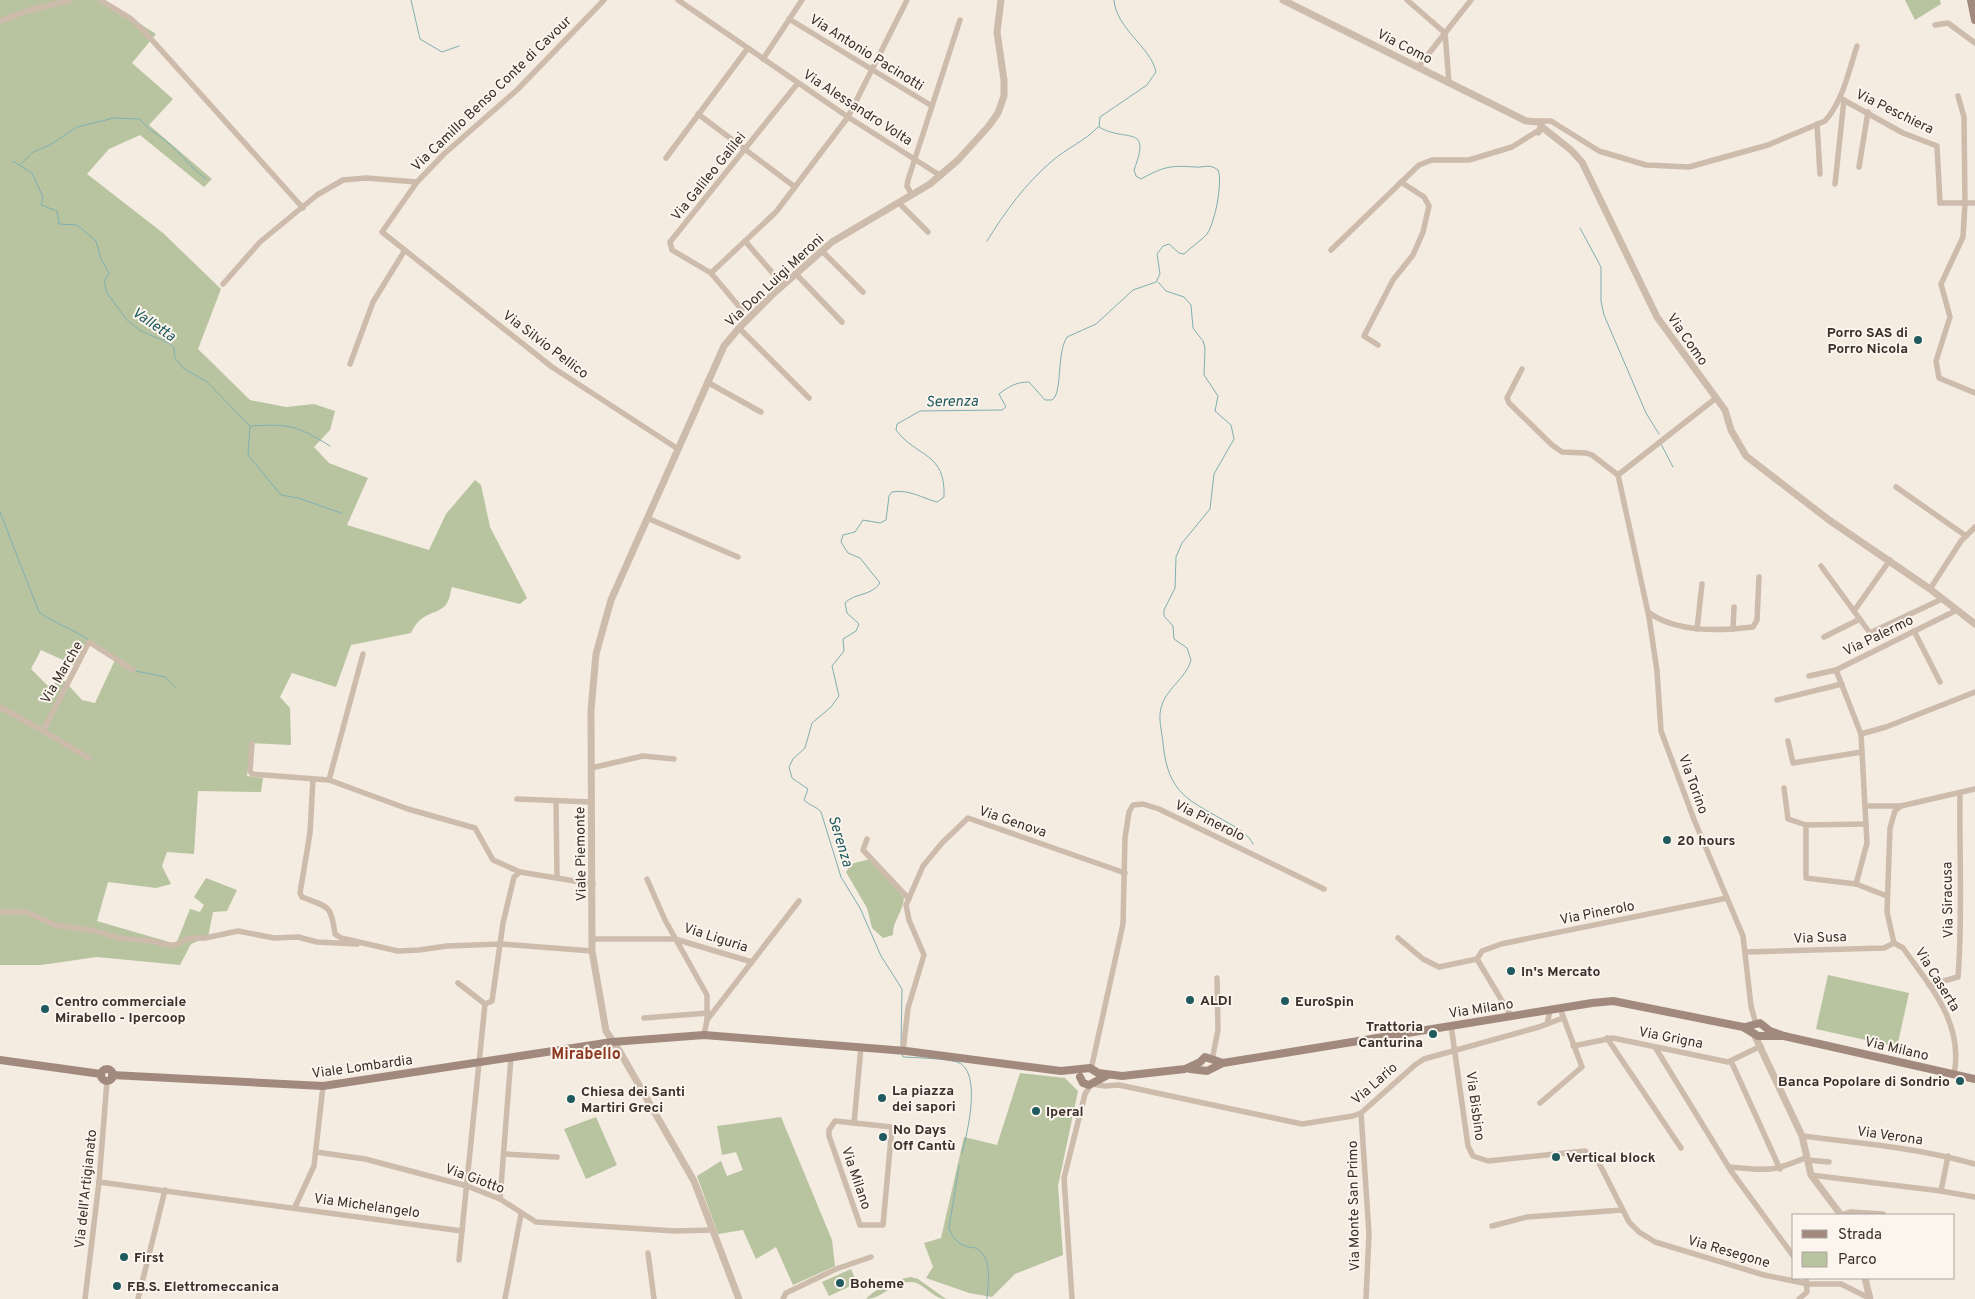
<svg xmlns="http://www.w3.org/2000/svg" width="1975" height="1299" font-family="Overpass,sans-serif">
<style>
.green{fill:#b8c4a0;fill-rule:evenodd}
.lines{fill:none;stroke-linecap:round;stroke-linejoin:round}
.stream{stroke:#7fb0b2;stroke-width:1}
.minor{stroke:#cdbbac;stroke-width:5.5}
.tertiary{stroke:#cdbbac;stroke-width:7}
.secondary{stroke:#a18a7d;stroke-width:8}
.poi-dot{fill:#1f5a5e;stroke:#fbf5ee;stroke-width:2}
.labels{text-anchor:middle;stroke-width:4;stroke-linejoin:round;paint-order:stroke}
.street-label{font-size:14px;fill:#3b302b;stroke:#fbf5ee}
.poi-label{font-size:14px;font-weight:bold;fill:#3b302b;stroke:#fbf5ee;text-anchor:start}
.water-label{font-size:15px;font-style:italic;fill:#1f5a5e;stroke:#fbf5ee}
.quarter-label{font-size:16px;font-weight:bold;fill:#8c3b22;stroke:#fbf5ee}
</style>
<rect width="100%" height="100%" fill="#f4ebe1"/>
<g class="green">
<path d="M0,0H103L156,34L132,63L173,99L149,125L212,179L204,187L140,135L109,149L87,174L163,233L221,289L198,349L250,400L286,407L314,404L335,411L330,430L314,447L329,463L368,478L347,525L429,550L446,514L475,480L481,485L490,527L527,598L520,604L452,587C450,592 450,599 447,603C439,616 422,609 411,633L351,645L336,687L292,673L280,697L290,708L291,745L251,743L247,776L263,778L261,792L198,791L194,854L167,852L162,866L171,884L156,888L108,882L97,921L176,944L190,909L200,912L204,905L194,897L206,878L237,890L227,911L213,912L208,937L191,944L180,965L97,957L41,965H0ZM91,644L115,660L95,703L82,700L61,677L50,688L31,669L41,650L74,665Z"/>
<polygon points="1905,0 1940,0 1941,4 1915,20"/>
<path d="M870,859L904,898C903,912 892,922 893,935L883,938L872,928L867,908L846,872L851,864Z"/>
<polygon points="1828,975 1909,993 1897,1047 1816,1029"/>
<polygon points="1020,1073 1065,1078 1078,1091 1058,1186 1063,1255 1015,1274 992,1297 969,1293 926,1278 933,1267 924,1243 941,1238 964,1137 997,1145"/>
<polygon points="596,1117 617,1165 586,1179 564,1129"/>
<polygon points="781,1117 832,1240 835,1266 793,1285 776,1247 756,1259 743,1230 718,1234 697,1176 721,1161 727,1176 743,1170 736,1152 722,1155 717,1126"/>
<polygon points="851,1269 857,1283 829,1296 822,1282"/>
<path d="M911,1277L918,1279L946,1299C932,1299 924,1282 911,1282C894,1281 882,1299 866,1299C876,1288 897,1279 911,1277Z"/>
</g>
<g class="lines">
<g class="stream">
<polyline points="411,0 420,39 442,52 459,46"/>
<path d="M13,161L32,173L43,197L41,205L57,211L59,224L77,225L96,241L101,259L109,273L104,282L107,293L127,320L141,331L169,343L174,348L175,358L183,368L207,382L250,426C290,424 296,425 330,446"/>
<path d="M21,164L33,152L50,145L77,127L114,118L140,119C148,130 158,134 168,143C181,154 191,168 206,179"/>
<polyline points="1580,228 1601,267 1601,301 1604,315 1646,413 1659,434"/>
<path d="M987,241C1005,212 1025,184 1052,161C1067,148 1085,141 1098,127"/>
<path d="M1158,282L1166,291L1184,297L1191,305L1193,328L1203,341L1205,348L1204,375L1218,396L1215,411L1231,425L1234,439L1214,474L1210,509L1182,543L1176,557L1175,588L1164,610V616L1173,626L1174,639L1187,648L1191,660C1186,679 1165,689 1161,708C1158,719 1162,732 1163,743C1168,796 1190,800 1230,824C1239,829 1248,834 1253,844"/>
<polyline points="250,426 248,455 281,495 298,498 341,513"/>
<polyline points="1661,444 1673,467"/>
<path d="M0,512L39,612C55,624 73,629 89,640"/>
<polyline points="136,671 165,677 175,687"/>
<path d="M901,1047L902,989L881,956L860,908L841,877L821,812C816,806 810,806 804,800L808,789L792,778L789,767L793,759L805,748L812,723L831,707L839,696L832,666L844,651L843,639L856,631L859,624L847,613L845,603C854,593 872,596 880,583L860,558L848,553L841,542L843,535L855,532L863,520L880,523L886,520L889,496L892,492C909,489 922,498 937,502L944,497C946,452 917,458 896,430L897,424L920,411L1002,410L1006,407L999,394C1009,386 1017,382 1029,382L1045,400H1052C1063,393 1056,354 1067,337L1096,324L1133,290L1156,282L1160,274L1157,254L1163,246L1169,244L1179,253L1184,254C1191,247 1201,241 1207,234C1215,223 1223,181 1218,170C1209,163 1204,168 1195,167C1170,165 1163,167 1141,179L1136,176L1134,170C1152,123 1126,143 1099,127L1100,117L1147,85L1156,72C1151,47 1116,29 1114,0"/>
<path d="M902,1054L903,1057C920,1058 940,1058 957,1062C983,1070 967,1135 962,1153"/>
<path d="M959,1166L949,1228C954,1242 962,1247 976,1248C993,1258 988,1283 987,1299"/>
</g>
<g class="minor">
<polyline points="100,0 130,18 143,30 303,208"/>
<polyline points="604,0 517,90 444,154 417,182 382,232 552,367 678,449"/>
<polyline points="678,0 848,117 941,176"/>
<polyline points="1407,0 1445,33 1449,83"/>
<polyline points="789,19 932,106"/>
<polyline points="0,21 30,10 71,0"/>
<polyline points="1935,25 1948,23 1975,43"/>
<polyline points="763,59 802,0"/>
<polyline points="1419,66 1471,0"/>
<polyline points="1958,96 1964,117 1965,203 1963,237 1941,284 1950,317 1936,361 1939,378 1975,393"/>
<polyline points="1840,98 1903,133 1937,146 1940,203 1975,203"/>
<polyline points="698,114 795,187"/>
<path d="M1537,121H1551L1599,151L1646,165L1689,167L1768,145L1825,121C1843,101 1849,70 1857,46"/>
<polyline points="1817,124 1820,174"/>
<polyline points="666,158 748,48"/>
<polyline points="1859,167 1868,112"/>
<polyline points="1835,184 1844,100"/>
<polyline points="912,195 907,186 908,180 960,20"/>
<polyline points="899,203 928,232"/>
<polyline points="745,241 783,285"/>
<polyline points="1331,250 1419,165 1432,160 1469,160 1512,147 1536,132"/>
<polyline points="822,251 863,292"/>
<polyline points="711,273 776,212 848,117 907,0"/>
<polyline points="796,274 842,322"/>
<polyline points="223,284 260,242 317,195 343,180 366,178 417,182"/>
<polyline points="742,310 711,273 672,250 670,242 798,83"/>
<polyline points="739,328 809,398"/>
<polyline points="1378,345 1364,336 1393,280 1413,255 1423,232 1429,206 1424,197 1401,182"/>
<polyline points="350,364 373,302 405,250"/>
<polyline points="1522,369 1507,398 1509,403 1552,445 1562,452 1586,453 1592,455 1618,475"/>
<polyline points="707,382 761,412"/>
<polyline points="1618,475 1649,617 1657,671 1661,731 1695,822 1743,936 1751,1006 1756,1024"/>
<polyline points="1618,475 1716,398"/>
<polyline points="1896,487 1966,536"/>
<polyline points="647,518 738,557"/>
<polyline points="1821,566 1870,633 1942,599"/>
<polyline points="1930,589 1961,541 1975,527"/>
<polyline points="1854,611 1890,560"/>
<path d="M1648,612C1677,633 1719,631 1753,627L1757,620L1759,577"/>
<polyline points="1697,629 1702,584"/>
<polyline points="1733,629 1734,607"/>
<polyline points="1914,631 1940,682"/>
<polyline points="1824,637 1860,619"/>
<polyline points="1836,670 1861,734 1867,843 1856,884"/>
<polyline points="1809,676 1836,670 1957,610"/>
<polyline points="1777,700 1842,684"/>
<polyline points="0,707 43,731 89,642 133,670"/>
<polyline points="43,731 89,758"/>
<polyline points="1861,734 1886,727 1975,692"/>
<polyline points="1788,741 1793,763 1862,752"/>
<polyline points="252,743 250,771 252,774 329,780 408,809 475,828 493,860 520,872"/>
<polyline points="591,768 643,756 674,759"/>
<path d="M313,779L310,833L300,893L302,897C329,908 331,904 335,934L341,938L398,951L419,950L447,946L501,944L592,951"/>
<polyline points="329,780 363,654"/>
<polyline points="1784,788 1788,819 1806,825 1866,824"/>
<polyline points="517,799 591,802"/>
<polyline points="556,801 557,878"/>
<polyline points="1866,806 1901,806"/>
<polyline points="1806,825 1806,878 1856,884 1887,896"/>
<polyline points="867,839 863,850 909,899"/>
<polyline points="647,879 665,920 707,995 707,1020"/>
<polyline points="0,912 26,912 55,925 96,931 118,938 151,941 167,945 175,945 190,938 205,938 238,931 274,938 298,937 317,942 357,944"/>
<polyline points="1398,938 1423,959 1439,967 1477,959 1482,951 1501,944 1727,898"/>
<polyline points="593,939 675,939 752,962"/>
<polyline points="1894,943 1887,912 1890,828 1895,811 1901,806 1975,789"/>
<path d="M1894,943L1903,948C1931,987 1964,1024 1954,1074"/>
<polyline points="1747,952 1884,948 1894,943"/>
<polyline points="1477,959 1511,1016"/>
<polyline points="458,983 485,1004"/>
<path d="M1929,985L1958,977C1963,915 1959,854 1960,793"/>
<polyline points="644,1018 708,1013"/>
<polyline points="1547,1024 1563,1018"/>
<polyline points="1451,1025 1468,1146 1473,1156 1488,1161 1585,1151 1598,1161 1629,1222 1639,1232 1655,1242 1764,1275 1808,1284 1841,1284 1869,1298"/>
<polyline points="704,1035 707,1020 799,901"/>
<polyline points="1607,1038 1681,1148"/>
<polyline points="1573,1046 1613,1038 1728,1062 1761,1046"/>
<polyline points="1655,1047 1731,1171 1794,1257"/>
<polyline points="903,1051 908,1008 924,955 909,920 906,905 923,866 942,843 968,818 1125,873"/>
<polyline points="1212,1060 1218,1030 1217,978"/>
<polyline points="1731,1061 1780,1169"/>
<polyline points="1090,1068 1092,1065 1123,924 1125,838 1129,812 1133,805 1143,804 1159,809 1324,889"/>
<polyline points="1092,1084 1105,1086 1119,1085 1302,1124 1353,1116 1361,1113 1415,1065 1424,1059 1539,1027 1547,1024 1550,1011"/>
<polyline points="1540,1103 1582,1067 1560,1008"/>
<polyline points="1361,1113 1369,1234 1366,1299"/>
<polygon points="835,1121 892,1127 883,1225 860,1225 829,1136 829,1130"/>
<polyline points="854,1123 861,1047"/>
<path d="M1802,1136C1860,1143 1919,1148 1975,1164"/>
<polyline points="316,1152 365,1159 467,1186 500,1199 536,1222 675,1231 712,1230"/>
<polyline points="504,1154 557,1157"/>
<polyline points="1948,1156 1941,1191 1975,1197"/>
<polyline points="1807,1160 1829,1162"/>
<path d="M1729,1167C1766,1170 1771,1173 1807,1157"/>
<polyline points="1811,1175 1941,1191"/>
<polyline points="99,1182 462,1231"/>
<polyline points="500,1199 511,1057"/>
<polyline points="295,1207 314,1166 323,1086"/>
<polyline points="1841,1215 1850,1212 1883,1214"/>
<polyline points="1492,1226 1527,1217 1622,1210"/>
<polyline points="648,1253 654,1299"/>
<polyline points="459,1260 485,1004 492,1001 503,923 514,877 520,872 593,884"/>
<polyline points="85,1299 99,1182 107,1081"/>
<polyline points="138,1299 165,1190"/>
<polyline points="505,1299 521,1214"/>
<polyline points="783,1299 786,1293 836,1269 871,1257"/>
<polyline points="1072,1299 1064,1178 1085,1094 1091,1084"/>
<polyline points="1799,1299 1807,1292 1806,1278"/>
</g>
<g class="tertiary">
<polyline points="1283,0 1526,121 1539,122 1542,127 1538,132"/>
<polyline points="1542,127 1571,150 1582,162 1657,317 1725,410 1731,430 1746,456 1829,520 1930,589 1975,624"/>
<polyline points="1754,1034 1802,1136 1811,1175 1841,1215"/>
<polyline points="1865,1278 1870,1299"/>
<polyline points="739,1299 694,1181 620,1052 606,1031 592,951 591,710 596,654 611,600 724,346 739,328 772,295 832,242 930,184 958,160 988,127 998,113 1004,96 1004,80 997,32 1001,0"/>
</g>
<g class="secondary">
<polyline points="1971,0 1975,20"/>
<polyline points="1745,1027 1760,1023 1770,1031 1784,1036 1975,1079"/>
<polyline points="0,1060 101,1074"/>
<polyline points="1190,1069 1207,1071 1223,1063 1592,1003 1613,1001 1743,1027 1758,1036 1784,1036"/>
<circle cx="107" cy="1075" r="6"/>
<polyline points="112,1075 323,1086 612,1042 704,1035 906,1051 1061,1071 1090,1068 1098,1073 1122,1076 1185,1069 1200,1062 1205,1057 1223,1063"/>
<polyline points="1080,1077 1083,1083 1089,1085 1106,1076"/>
</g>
</g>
<g class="poi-dot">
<circle cx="1918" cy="340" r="5"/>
<circle cx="1667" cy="840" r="5"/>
<circle cx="1511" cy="971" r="5"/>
<circle cx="1190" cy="1000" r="5"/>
<circle cx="1285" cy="1001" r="5"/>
<circle cx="45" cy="1009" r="5"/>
<circle cx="1433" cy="1034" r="5"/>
<circle cx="1960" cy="1081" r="5"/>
<circle cx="882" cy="1098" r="5"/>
<circle cx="571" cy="1099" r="5"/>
<circle cx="1036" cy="1111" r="5"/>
<circle cx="883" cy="1137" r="5"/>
<circle cx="1556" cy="1157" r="5"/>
<circle cx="124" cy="1257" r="5"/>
<circle cx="840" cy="1283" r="5"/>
<circle cx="117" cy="1286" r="5"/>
</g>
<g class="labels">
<g class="street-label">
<text transform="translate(1405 46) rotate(27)" y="5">Via Como</text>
<text transform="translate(867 52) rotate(32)" y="5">Via Antonio Pacinotti</text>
<text transform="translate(491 93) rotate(-44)" y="5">Via Camillo Benso Conte di Cavour</text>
<text transform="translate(858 107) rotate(33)" y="5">Via Alessandro Volta</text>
<text transform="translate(1895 111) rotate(26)" y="5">Via Peschiera</text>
<text transform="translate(708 176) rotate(-51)" y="5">Via Galileo Galilei</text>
<text transform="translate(774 280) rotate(-43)" y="5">Via Don Luigi Meroni</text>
<text transform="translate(1688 339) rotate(55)" y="5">Via Como</text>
<text transform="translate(546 344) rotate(37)" y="5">Via Silvio Pellico</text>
<text transform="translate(1878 635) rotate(-26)" y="5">Via Palermo</text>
<text transform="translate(61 672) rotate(-60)" y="5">Via Marche</text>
<text transform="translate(1694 784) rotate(70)" y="5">Via Torino</text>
<text transform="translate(1210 820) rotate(26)" y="5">Via Pinerolo</text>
<text transform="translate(1013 821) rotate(19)" y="5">Via Genova</text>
<text transform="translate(580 854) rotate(-91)" y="5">Viale Piemonte</text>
<text transform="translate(1947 900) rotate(-91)" y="5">Via Siracusa</text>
<text transform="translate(1597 912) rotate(-11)" y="5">Via Pinerolo</text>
<text transform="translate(716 937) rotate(18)" y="5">Via Liguria</text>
<text transform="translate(1820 937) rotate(-2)" y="5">Via Susa</text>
<text transform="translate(1938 979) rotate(58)" y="5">Via Caserta</text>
<text transform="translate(1481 1008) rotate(-9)" y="5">Via Milano</text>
<text transform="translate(1671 1037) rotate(11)" y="5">Via Grigna</text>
<text transform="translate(1897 1048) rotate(13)" y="5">Via Milano</text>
<text transform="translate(362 1066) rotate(-8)" y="5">Viale Lombardia</text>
<text transform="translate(1374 1083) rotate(-41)" y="5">Via Lario</text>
<text transform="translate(1476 1106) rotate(82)" y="5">Via Bisbino</text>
<text transform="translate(1890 1135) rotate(8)" y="5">Via Verona</text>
<text transform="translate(475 1178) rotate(20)" y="5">Via Giotto</text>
<text transform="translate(857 1178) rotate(71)" y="5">Via Milano</text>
<text transform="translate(85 1189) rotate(-84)" y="5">Via dell'Artigianato</text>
<text transform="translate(367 1205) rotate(8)" y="5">Via Michelangelo</text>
<text transform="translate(1353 1206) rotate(-91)" y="5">Via Monte San Primo</text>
<text transform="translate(1729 1251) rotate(16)" y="5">Via Resegone</text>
</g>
<g class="poi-label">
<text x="1908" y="337" text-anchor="end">Porro SAS di<tspan x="1908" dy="16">Porro Nicola</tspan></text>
<text x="1677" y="845">20 hours</text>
<text x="1521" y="976">In's Mercato</text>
<text x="1200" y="1005">ALDI</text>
<text x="55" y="1006">Centro commerciale<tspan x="55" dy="16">Mirabello - Ipercoop</tspan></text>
<text x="1295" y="1006">EuroSpin</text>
<text x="1423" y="1031" text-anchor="end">Trattoria<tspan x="1423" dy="16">Canturina</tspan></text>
<text x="1950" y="1086" text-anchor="end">Banca Popolare di Sondrio</text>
<text x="892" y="1095">La piazza<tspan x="892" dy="16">dei sapori</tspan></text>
<text x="581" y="1096">Chiesa dei Santi<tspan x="581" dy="16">Martiri Greci</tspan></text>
<text x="1046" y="1116">Iperal</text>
<text x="893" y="1134">No Days<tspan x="893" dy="16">Off Cantù</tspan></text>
<text x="1566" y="1162">Vertical block</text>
<text x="134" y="1262">First</text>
<text x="850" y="1288">Boheme</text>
<text x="127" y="1291">F.B.S. Elettromeccanica</text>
</g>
<g class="water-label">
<text transform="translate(154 324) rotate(34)" y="5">Valletta</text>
<text transform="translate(952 401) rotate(-1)" y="5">Serenza</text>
<text transform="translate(841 841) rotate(73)" y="5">Serenza</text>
</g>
<g class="quarter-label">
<text x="586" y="1059">Mirabello</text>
</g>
</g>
<rect x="1792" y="1214" width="162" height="65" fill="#fbf5ee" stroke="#aea6a0"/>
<rect x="1802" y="1230" width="25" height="8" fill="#a18a7d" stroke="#aea6a0"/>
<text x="1838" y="1239" font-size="15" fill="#3b302b">Strada</text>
<rect x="1802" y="1252" width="25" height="15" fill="#b8c4a0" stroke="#aea6a0"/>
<text x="1838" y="1264" font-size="15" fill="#3b302b">Parco</text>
</svg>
